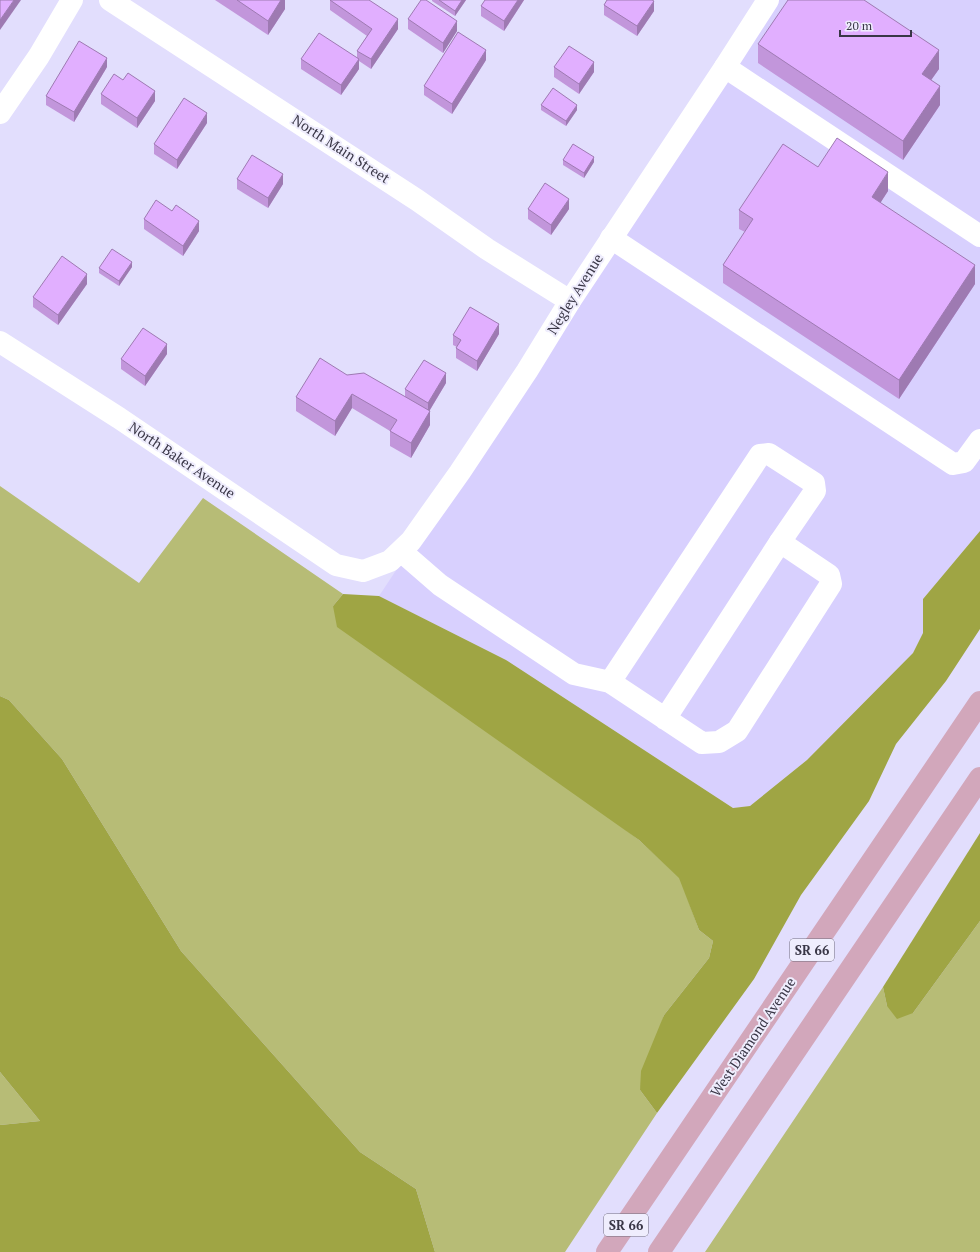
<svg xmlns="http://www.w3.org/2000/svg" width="980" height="1252" font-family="'PT Serif',serif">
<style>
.built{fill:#d8d0fe}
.green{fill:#b7bc76}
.forest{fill:#9fa544}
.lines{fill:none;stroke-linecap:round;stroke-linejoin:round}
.minor{stroke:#fff;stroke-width:22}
.major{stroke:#d2a7bb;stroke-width:22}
.wall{fill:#c296db}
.shaded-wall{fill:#9e7ab2}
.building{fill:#e1afff;stroke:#9e7ab2}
.labels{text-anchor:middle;stroke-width:4;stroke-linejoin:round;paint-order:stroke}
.shield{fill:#efedfd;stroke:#706d7d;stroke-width:1}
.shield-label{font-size:13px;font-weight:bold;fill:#393646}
.street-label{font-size:14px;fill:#393646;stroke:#efedfd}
</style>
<rect width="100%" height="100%" fill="#e2defd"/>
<polygon class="built" points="776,0 980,0 980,531 923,599 923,633 913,653 807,760 750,806 733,808 506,660 379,596"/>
<g class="green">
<polygon points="0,486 139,583 203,498 343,594 333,606 639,840 680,878 699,930 713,941 709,958 664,1015 640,1090 657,1113 565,1252 435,1252 416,1189 360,1152 181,951 62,759 9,700 0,696"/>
<polygon points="980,921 980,1252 705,1252 883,987 887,1006 913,1013"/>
<polygon points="0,1072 40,1121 0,1125"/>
</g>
<g class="forest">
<polygon points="980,531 980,629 946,681 896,744 869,801 801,895 754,979 657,1113 640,1090 641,1071 664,1015 709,958 713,941 699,930 679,878 639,840 337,627 333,606 343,594 379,596 506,660 733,808 750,806 807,760 913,653 923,633 923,599"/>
<polygon points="0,696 9,700 62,759 181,951 360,1152 416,1189 435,1252 0,1252 0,1125 40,1121 0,1072"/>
<polygon points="980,833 980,921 913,1013 897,1019 887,1006 883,987"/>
</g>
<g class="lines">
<g class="minor">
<polyline points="110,0 417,200 487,249 570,301"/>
<polyline points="725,67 980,236"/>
<polyline points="0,113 39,56 72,0"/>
<polyline points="611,238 953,464 964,462 980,440"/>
<polyline points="0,342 119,418 336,565 363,571 366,570 390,561 411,541 460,472 527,371 570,301 725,67 768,0"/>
<polyline points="402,552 440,585 574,674 610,682 702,743 719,742 737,731 831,584 829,575 780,542 665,719"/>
<polyline points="610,682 760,455 769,454 814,483 815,491 780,542"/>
</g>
<g class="major">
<polyline points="607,1252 980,702"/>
<polyline points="659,1252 980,778"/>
</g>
</g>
<g class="wall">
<polygon points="215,0 285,0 285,9 268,35"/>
<polygon points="330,0 398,29 371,69 359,61 359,69 341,95 301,69 301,59 357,58 357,51 367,36 330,10"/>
<polygon points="432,0 466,0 455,16 432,1"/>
<polygon points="524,0 504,31 481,16 481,6"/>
<polygon points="604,5 654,11 637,36 604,15"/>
<polygon points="408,19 457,31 443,53 408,29"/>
<polygon points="758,44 939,69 931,80 940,105 903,160 758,63"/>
<polygon points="486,60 452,114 424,95 424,86"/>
<polygon points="107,67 74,122 46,105 46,96"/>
<polygon points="554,67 594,72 579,94 554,77"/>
<polygon points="101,94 155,101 137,128 101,104"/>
<polygon points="541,105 577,110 566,126 541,110"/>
<polygon points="207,123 177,169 154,154 154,144"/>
<polygon points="563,160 594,162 584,178 563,165"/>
<polygon points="818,167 888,191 880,203 975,284 899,399 723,283 723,265 745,232 739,229 739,210"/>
<polygon points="237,179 283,184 268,208 237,189"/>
<polygon points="528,209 569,209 551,235 528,219"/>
<polygon points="144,219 199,231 183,256 144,229"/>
<polygon points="132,267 119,286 99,273 99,268"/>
<polygon points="87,284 58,325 33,307 33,297"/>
<polygon points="499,334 477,371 456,358 456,348 457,347 453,345 453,335"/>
<polygon points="167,354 145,386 121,369 121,359"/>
<polygon points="347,375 405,397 405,389 446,383 430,410 430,425 411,458 390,446 390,431 352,408 335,436 296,411 296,397"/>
</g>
<g class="shaded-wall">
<polygon points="14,0 21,0 0,30 0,20"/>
<polygon points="281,0 285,0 285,9 268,35 268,21"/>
<polygon points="462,0 466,0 455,16 455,11"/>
<polygon points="518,0 524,0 504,31 504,21"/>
<polygon points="654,1 654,11 637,36 637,26"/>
<polygon points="398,19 398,29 371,69 371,59"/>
<polygon points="457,21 457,31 443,53 443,43"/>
<polygon points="486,50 486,60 452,114 452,104"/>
<polygon points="939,50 939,69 922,93 922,74"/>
<polygon points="107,58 107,67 74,122 74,112"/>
<polygon points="359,59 359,69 341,95 341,85"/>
<polygon points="594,62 594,72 579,94 579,84"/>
<polygon points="940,86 940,105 903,160 903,141"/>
<polygon points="155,91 155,101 137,128 137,118"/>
<polygon points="577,105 577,110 566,126 566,121"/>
<polygon points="207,113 207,123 177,169 177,160"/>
<polygon points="594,157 594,162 584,178 584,173"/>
<polygon points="888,172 888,191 872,216 872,197"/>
<polygon points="283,174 283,184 268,208 268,198"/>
<polygon points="569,199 569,209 551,235 551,225"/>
<polygon points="199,221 199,231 183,256 183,246"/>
<polygon points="132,262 132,267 119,286 119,281"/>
<polygon points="975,265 975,284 899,399 899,380"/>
<polygon points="87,274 87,284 58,325 58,315"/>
<polygon points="499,324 499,334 477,371 477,361"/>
<polygon points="167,344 167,354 145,386 145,376"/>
<polygon points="446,373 446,383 428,413 428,403"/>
<polygon points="352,394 352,408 335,436 335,421"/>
<polygon points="430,411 430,425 411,458 411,443"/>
</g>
<g class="building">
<polygon points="0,0 14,0 0,20"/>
<polygon points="237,0 281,0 268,21"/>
<polygon points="330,0 369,0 398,19 371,59 357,51 372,29"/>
<polygon points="421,0 426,0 457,21 443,43 408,19"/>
<polygon points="439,0 462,0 455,11"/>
<polygon points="485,0 518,0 504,21 481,6"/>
<polygon points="607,0 652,0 654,1 637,26 604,5"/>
<polygon points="788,0 864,0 939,50 922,74 940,86 903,141 758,44"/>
<polygon points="458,32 486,50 452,104 424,86"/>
<polygon points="319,33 359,59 341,85 301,59"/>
<polygon points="79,41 107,58 74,112 46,96"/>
<polygon points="569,46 594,62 579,84 554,67"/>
<polygon points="128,73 155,91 137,118 101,94 114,74 123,80"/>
<polygon points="553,88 577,105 566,121 541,105"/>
<polygon points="184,98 207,113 177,160 154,144"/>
<polygon points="837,138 888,172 872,197 975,265 899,380 723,265 753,219 739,210 783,144 818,167"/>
<polygon points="573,144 594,157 584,173 563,160"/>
<polygon points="252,155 283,174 268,198 237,179"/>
<polygon points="545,183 569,199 551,225 528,209"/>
<polygon points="156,200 172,211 176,205 199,221 183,246 144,219"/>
<polygon points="112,249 132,262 119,281 99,268"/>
<polygon points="62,256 87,274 58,315 33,297"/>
<polygon points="470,307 499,324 477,361 456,348 461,340 453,335"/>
<polygon points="143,328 167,344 145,376 121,359"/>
<polygon points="320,358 347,375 364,373 430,411 411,443 390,431 397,420 352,394 335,421 296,397"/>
<polygon points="424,360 446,373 428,403 405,389"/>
</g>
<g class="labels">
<g class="shield">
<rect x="790" y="939" width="44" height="22" rx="3"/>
<rect x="604" y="1214" width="44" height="22" rx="3"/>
</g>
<g class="shield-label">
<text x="812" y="955">SR 66</text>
<text x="626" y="1230">SR 66</text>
</g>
<g class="street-label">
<text transform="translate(341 149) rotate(33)" y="5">North Main Street</text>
<text transform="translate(575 294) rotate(-58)" y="5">Negley Avenue</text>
<text transform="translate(182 460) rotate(34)" y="5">North Baker Avenue</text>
<text transform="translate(753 1037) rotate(-56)" y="5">West Diamond Avenue</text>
</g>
</g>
<path d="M840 30v6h71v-6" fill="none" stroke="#393646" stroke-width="2"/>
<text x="846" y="30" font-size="12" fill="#393646" stroke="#efedfd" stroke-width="3" paint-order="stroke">20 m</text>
</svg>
